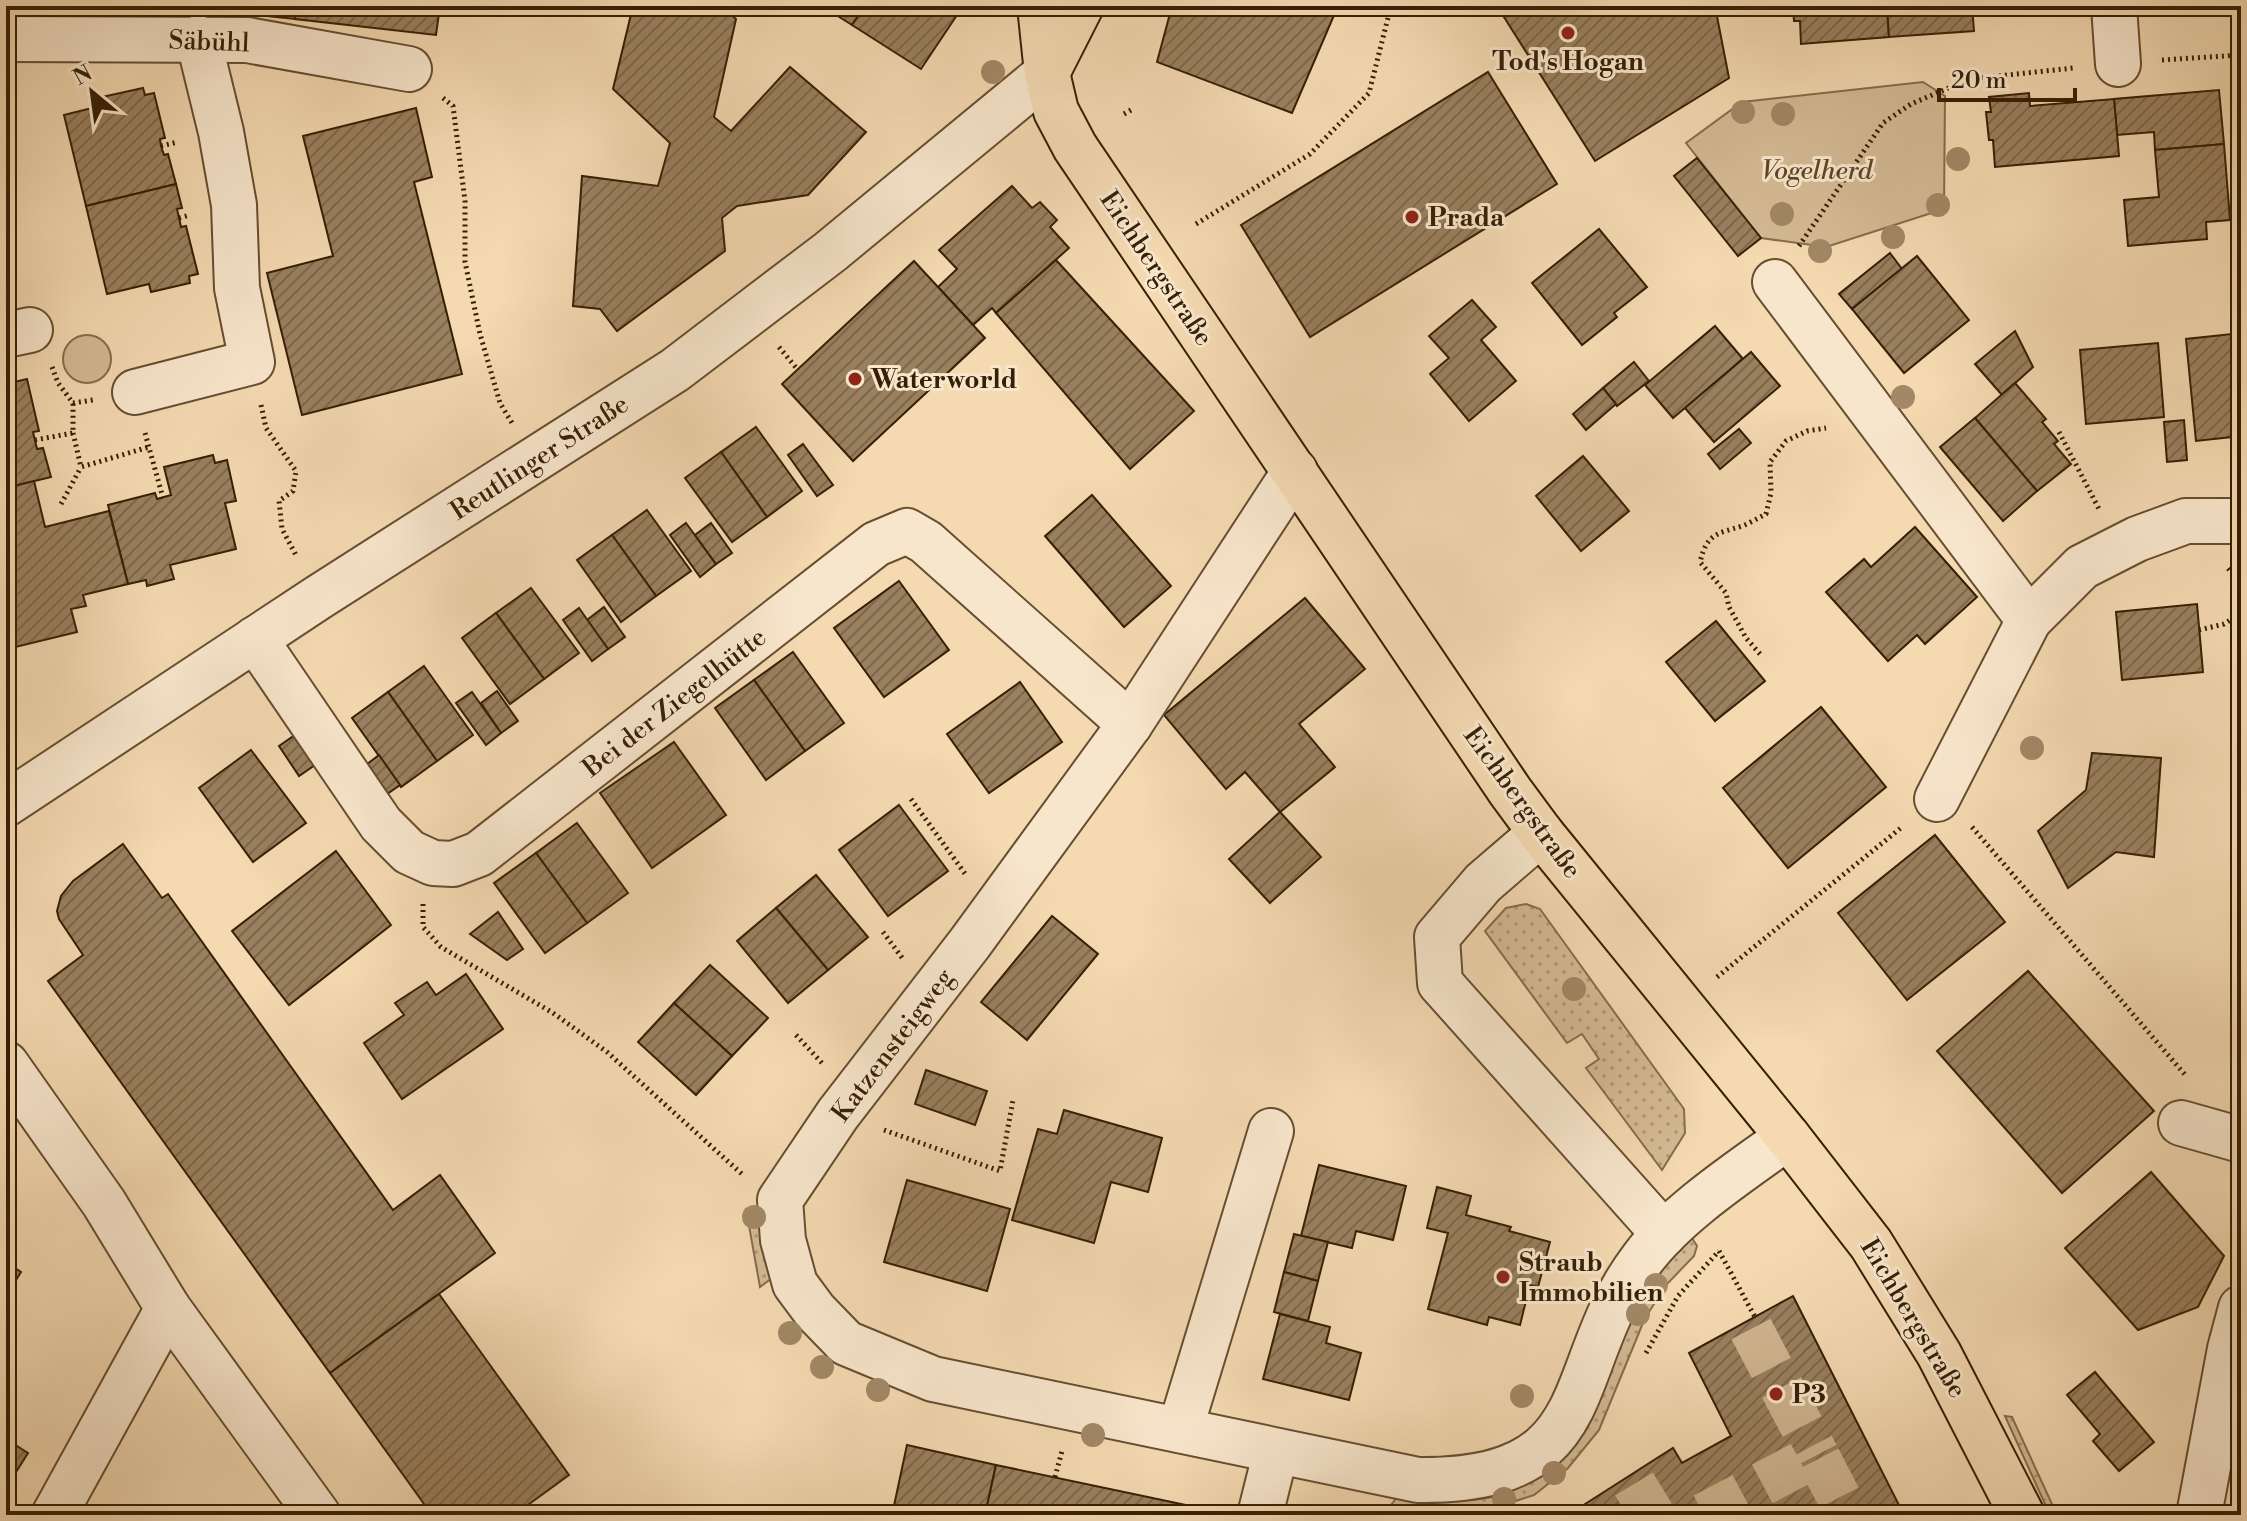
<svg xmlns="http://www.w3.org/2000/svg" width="2247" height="1521" font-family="'Libre Bodoni',serif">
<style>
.grass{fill:url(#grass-dots);stroke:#856d4c;stroke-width:2}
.park{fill:#d4ba94;stroke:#856d4c;stroke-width:2}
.building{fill:url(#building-hatch);stroke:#362005;stroke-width:2}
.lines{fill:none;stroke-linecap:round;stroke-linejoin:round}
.minor-tunnel{stroke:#ceb48f;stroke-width:44;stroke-dasharray:44 22;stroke-linecap:butt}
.minor-casing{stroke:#664e30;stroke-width:48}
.major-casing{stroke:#362005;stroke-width:48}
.path{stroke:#362005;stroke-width:5;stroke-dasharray:2 4;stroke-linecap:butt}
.minor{stroke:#f8e6cc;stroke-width:44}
.major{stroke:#f4d9b1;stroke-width:44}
.tree{fill:#a28866}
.poi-dot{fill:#8f2418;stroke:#f8e6cc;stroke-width:3}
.labels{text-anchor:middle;stroke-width:6;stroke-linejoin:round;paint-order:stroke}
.street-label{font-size:26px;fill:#362005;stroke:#f8e6cc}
.poi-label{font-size:26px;font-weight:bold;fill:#362005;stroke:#f8e6cc;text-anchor:start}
.park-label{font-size:26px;font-style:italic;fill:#5e4629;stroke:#f8e6cc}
</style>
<defs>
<pattern id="grass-dots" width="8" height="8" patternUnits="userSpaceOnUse" patternTransform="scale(2)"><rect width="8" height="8" fill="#d4ba94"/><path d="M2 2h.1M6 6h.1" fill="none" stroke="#ad9777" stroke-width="1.8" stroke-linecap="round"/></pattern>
<pattern id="building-hatch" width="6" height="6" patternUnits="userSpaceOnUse" patternTransform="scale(2)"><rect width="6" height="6" fill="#99805e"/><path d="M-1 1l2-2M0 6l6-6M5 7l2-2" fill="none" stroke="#7e684c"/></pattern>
</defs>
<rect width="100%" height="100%" fill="#f4d9b1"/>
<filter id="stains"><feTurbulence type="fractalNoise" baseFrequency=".0025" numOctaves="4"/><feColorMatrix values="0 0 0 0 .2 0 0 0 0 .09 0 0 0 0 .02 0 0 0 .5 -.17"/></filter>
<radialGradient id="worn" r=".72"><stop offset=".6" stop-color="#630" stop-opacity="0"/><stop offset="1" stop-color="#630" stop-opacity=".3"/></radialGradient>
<g class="grass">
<polygon points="1526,904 1540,909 1684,1109 1685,1133 1662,1170 1586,1068 1599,1059 1582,1034 1567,1043 1485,931 1506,908"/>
<polygon points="746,1209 765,1212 772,1278 760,1287"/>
<path d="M1692,1238L1697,1246L1694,1256L1667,1284L1645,1318L1599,1430L1568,1468L1534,1495L1497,1507L1448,1511L1391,1505L1399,1495C1430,1498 1466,1504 1496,1496C1530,1488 1575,1454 1590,1422C1607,1388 1616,1350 1632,1314C1646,1284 1668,1262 1692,1238Z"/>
<polygon points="2005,1416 2012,1417 2057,1515 2050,1515"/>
</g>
<g class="park">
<polygon points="1923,82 1945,96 1944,209 1826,247 1761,238 1686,143 1742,102"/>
<circle cx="87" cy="359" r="24"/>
</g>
<g class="building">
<polygon points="200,6 296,6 295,19 200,9"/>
<polygon points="296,6 440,6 436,35 295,19"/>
<polygon points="633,6 721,6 736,19 714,117 731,131 790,67 866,132 808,195 737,206 722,218 725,251 617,331 600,309 573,306 582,176 658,186 670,143 613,89"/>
<polygon points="822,6 865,6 852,25"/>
<polygon points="865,6 943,6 957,15 921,69 852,25"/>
<polygon points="1172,6 1338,6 1292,113 1157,62"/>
<polygon points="1497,6 1715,6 1729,78 1595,161"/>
<polygon points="1793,6 1887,6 1889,37 1801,44 1800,21 1794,21"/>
<polygon points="1887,6 1972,6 1974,31 1889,37"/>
<polygon points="1488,72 1557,184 1310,337 1241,225"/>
<polygon points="143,88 145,95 154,93 165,138 160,139 161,146 164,155 168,154 176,184 86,206 64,115 104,105 102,97"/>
<polygon points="2219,90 2224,144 2155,150 2154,132 2117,135 2114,99"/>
<polygon points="2029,93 2030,106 2114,99 2119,156 1995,167 1993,140 1989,140 1986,112 1991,112 1989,97"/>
<polygon points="416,108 432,177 414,182 462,374 302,415 267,273 333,256 303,136"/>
<polygon points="2224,144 2230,220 2206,222 2207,239 2128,246 2124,200 2159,197 2155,150"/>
<polygon points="1697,158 1761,238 1738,256 1674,176"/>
<polygon points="176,184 182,208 177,209 181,227 186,226 198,274 189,276 190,283 151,292 149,284 107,294 86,206"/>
<polygon points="1012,186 1032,208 1040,202 1057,220 1050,227 1069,248 996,313 992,308 973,325 938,287 957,269 939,250"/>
<polygon points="1599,229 1647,287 1614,313 1617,317 1582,345 1532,283"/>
<polygon points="1890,253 1902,269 1852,309 1839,294"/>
<polygon points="1917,256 1969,320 1904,373 1852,309"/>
<polygon points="1056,260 1194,411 1130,469 996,313"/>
<polygon points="914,261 985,338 853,461 782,384"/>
<polygon points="1472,300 1496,327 1481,340 1516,381 1469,421 1430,374 1449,358 1429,336"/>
<polygon points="1715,326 1743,359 1673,418 1645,385"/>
<polygon points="2015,331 2033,367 2002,395 1975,364"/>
<polygon points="2241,333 2241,436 2196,441 2186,339"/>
<polygon points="2158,343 2164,417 2086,424 2080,350"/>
<polygon points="1751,352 1780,386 1714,442 1685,408"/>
<polygon points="1634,362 1649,381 1617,406 1603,388"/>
<polygon points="27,379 39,431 33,432 37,449 43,448 51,477 6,488 6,384"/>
<polygon points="2015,383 2046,419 2042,422 2058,441 2054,444 2071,464 2037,491 1975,418"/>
<polygon points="1603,388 1616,404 1586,430 1573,414"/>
<polygon points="1975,418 2037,491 2003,521 1940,447"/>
<polygon points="2184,420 2187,460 2167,462 2164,422"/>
<polygon points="756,427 802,491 767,517 721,452"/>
<polygon points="1739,429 1751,443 1720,469 1708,454"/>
<polygon points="803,444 833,485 817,496 788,455"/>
<polygon points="721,452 767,517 732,542 685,478"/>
<polygon points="213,455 215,463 227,460 236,501 225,503 236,549 170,565 174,579 147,586 146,580 128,584 108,505 155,493 157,499 171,495 164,467"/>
<polygon points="1583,456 1629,511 1581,551 1536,496"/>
<polygon points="34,481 45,527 109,511 128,584 83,595 86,606 71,609 77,632 11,648 6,628 6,488"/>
<polygon points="1092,495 1171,586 1124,627 1045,536"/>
<polygon points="647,510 691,571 656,596 612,535"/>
<polygon points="686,523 716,564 700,577 670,535"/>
<polygon points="711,523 732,553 716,564 695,535"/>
<polygon points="1915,527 1977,597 1925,644 1917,635 1888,661 1826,592 1864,559 1871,567"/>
<polygon points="612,535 656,596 621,622 577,560"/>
<polygon points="899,581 949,650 884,697 834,628"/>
<polygon points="531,588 579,653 544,679 496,613"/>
<polygon points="1305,598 1365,669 1299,724 1335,767 1280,812 1245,772 1226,789 1164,715"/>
<polygon points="2197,604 2203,672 2122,680 2116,612"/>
<polygon points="604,607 625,637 608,649 587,620"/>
<polygon points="579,608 608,649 592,661 563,620"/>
<polygon points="496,613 544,679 510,704 462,638"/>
<polygon points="1716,621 1765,681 1715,721 1666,662"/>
<polygon points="793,652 844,723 805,751 754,680"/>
<polygon points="424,666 473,735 437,761 388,692"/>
<polygon points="754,680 805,751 766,780 715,708"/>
<polygon points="1020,682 1062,742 989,793 947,734"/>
<polygon points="497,691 518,721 501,733 481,703"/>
<polygon points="388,692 437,761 401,787 352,718"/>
<polygon points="472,692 501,733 486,745 456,703"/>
<polygon points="1821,707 1886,787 1788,868 1723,788"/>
<polygon points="295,735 315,765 299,776 279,746"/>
<polygon points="674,742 726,815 652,868 600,793"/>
<polygon points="251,750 306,823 253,862 199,788"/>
<polygon points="2092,753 2161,758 2154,857 2116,852 2068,888 2038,831 2086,790"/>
<polygon points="379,755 400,785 387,794 366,765"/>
<polygon points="899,805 948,871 888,916 839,850"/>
<polygon points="1280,812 1321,857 1270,903 1229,859"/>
<polygon points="577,823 628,893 587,923 536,853"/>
<polygon points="1935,835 2005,922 1907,1000 1838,913"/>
<polygon points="123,844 162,898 168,894 393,1210 440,1175 495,1253 330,1373 48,981 83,955 59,919 57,911 61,896 73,881"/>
<polygon points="336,851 391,925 289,1005 232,931"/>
<polygon points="536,853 587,923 545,953 494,883"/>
<polygon points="816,875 868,937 828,970 776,908"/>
<polygon points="776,908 828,970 788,1003 737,941"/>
<polygon points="498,912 523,949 507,960 470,934"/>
<polygon points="1052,916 1098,954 1027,1040 981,1002"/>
<polygon points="710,965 768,1018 732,1056 674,1003"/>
<polygon points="2028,971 2154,1111 2062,1193 1937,1051"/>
<polygon points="466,974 503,1029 402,1099 364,1043 404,1015 395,1003 427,982 436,995"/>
<polygon points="674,1003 732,1056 696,1095 638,1042"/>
<polygon points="926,1070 987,1091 975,1125 915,1104"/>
<polygon points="1064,1110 1162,1138 1148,1192 1111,1182 1094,1243 1012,1220 1038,1129 1057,1134"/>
<polygon points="1319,1165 1406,1186 1393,1240 1356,1231 1352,1248 1301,1236"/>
<polygon points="2151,1172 2224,1256 2198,1307 2138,1330 2065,1248"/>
<polygon points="907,1180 1010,1209 987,1291 884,1262"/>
<polygon points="1437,1187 1471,1196 1466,1215 1511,1227 1509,1231 1550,1242 1538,1287 1530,1285 1520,1325 1489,1317 1487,1325 1428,1309 1448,1233 1427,1228"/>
<polygon points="1294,1234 1328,1242 1318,1281 1284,1272"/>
<polygon points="6,1262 21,1272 6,1296"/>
<polygon points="1284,1272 1318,1281 1308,1321 1274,1312"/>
<polygon points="439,1294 569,1475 514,1515 432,1515 330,1373"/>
<polygon points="1793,1296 1904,1515 1572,1515 1571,1513 1673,1448 1682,1463 1731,1436 1689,1353"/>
<polygon points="1280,1314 1330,1327 1326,1343 1361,1353 1349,1400 1263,1379"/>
<polygon points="2095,1372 2154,1442 2119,1471 2093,1441 2100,1434 2067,1395"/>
<polygon points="6,1439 28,1453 6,1488"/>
<polygon points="907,1445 996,1465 985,1515 892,1515"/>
<polygon points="996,1465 1186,1505 1184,1515 985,1515"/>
</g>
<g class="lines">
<g class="minor-tunnel">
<polyline points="1751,1329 1817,1455"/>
<polyline points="1634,1484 1653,1515"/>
<polyline points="1704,1515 1817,1455 1848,1515"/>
</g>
<defs>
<g id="minor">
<polyline points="2114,6 2118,64"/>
<polyline points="6,39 247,40 409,69"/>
<polyline points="1775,282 2029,620"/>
<polyline points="6,335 30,330"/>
<polyline points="135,392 252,362 237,288 234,205 221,132 198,38"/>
<path d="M1295,471L1130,724L970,943L838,1114L780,1200L783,1240L795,1284L815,1311L846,1343L933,1379L1418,1480C1608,1482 1559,1368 1643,1258C1678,1212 1741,1171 1788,1137"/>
<polyline points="255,639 381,824 409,852 433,863 453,864 479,854 876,544 907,531 926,542 1130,724"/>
<polyline points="1937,799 2029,620 2082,567 2137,539 2186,521 2241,521"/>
<polyline points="6,804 319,597 675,370 830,252 1047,73"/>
<polyline points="1541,833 1483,883 1437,937 1440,983 1664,1234"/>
<polyline points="6,1064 104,1203 168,1308 54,1515"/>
<polyline points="2181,1123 2241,1140"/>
<polyline points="168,1308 318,1515"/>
<polyline points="1180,1430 1271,1131"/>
<polyline points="1260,1515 1276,1451"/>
<polyline points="2199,1515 2230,1349 2241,1308"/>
</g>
<g id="major">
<polyline points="1040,6 1047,73 1056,111 1075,147 1510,791 1541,833 1788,1137 1871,1244 1939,1354 2022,1515"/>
<polyline points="1047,73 1081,6"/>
</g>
</defs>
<use href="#minor" class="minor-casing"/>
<use href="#major" class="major-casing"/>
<g class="path">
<polyline points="2162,60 2241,55"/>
<polyline points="443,98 453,106 465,201 465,262 480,334 500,403 512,423"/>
<polyline points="1124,114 1131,110"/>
<polyline points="161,146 178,142"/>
<polyline points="179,218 190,215"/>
<polyline points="1196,224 1310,154 1369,93 1391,6"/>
<polyline points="1799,246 1883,123 1911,104 1970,79 2073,68"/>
<polyline points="779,347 798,370"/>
<polyline points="52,367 58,383 73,403 93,400"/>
<polyline points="261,405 266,428 296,471 293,491 279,501 282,529 297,557"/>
<polyline points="2059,432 2099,509"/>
<polyline points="73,433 81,467 149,447"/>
<polyline points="145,433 163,498"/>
<polyline points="35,440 73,433 73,403"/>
<polyline points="61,504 81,467"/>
<polyline points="2199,630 2224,624 2235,617 2240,583 2227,567"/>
<path d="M1760,654L1746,638L1729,607L1726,593L1700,562C1707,533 1717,534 1742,526C1750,523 1758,518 1766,514L1771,493L1770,462L1786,441L1807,431L1826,428"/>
<polyline points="911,799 966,875"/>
<polyline points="1972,827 2187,1077"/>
<polyline points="423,904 423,927 441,947 553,1013 607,1052 743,1175"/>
<polyline points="883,932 903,959"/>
<polyline points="1717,977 1902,827"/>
<polyline points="796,1035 822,1063"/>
<polyline points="884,1130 1000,1171 1013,1100"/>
<polyline points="1719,1251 1755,1317"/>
<polyline points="1646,1353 1678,1296 1719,1251"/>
<polyline points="1055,1477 1062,1451"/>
</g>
<use href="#minor" class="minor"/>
<use href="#major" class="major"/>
</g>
<g class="tree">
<circle cx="993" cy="72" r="12"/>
<circle cx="1743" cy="112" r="12"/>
<circle cx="1783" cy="114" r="12"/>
<circle cx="1958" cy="159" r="12"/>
<circle cx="1938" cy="205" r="12"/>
<circle cx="1782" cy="214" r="12"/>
<circle cx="1893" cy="237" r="12"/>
<circle cx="1820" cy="251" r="12"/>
<circle cx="1903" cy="397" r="12"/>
<circle cx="2032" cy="748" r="12"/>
<circle cx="1574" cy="989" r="12"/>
<circle cx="754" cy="1217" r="12"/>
<circle cx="1656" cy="1285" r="12"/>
<circle cx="1638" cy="1314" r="12"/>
<circle cx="790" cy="1333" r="12"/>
<circle cx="822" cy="1367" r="12"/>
<circle cx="878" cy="1390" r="12"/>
<circle cx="1522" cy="1396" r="12"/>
<circle cx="1093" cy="1435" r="12"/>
<circle cx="1554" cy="1473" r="12"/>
<circle cx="1504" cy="1499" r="12"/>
</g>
<g class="poi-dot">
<circle cx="1568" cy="33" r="8"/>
<circle cx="1412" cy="217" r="8"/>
<circle cx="855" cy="379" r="8"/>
<circle cx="1503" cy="1277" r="8"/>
<circle cx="1776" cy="1394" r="8"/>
</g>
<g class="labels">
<g class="street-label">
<text transform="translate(209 41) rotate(2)" y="9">Säbühl</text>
<text transform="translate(1157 268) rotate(56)" y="9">Eichbergstraße</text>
<text transform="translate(539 457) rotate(-33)" y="9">Reutlinger Straße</text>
<text transform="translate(674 702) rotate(-38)" y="9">Bei der Ziegelhütte</text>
<text transform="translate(1523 802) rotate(54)" y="9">Eichbergstraße</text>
<text transform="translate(892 1045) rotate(-53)" y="9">Katzensteigweg</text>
<text transform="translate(1914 1318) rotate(59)" y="9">Eichbergstraße</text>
</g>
<g class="poi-label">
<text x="1568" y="70" text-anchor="middle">Tod's Hogan</text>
<text x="1428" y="226">Prada</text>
<text x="871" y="388">Waterworld</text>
<text x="1519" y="1271">Straub<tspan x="1519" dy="30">Immobilien</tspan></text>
<text x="1792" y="1403">P3</text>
</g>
<g class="park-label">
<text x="1817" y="179">Vogelherd</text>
</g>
</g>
<rect width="2247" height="1521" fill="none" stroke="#f4d9b1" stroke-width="32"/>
<rect x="8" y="8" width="2231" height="1505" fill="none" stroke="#362005" stroke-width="4"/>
<rect x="16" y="16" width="2215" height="1489" fill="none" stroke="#362005" stroke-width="2"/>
<g transform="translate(92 92) rotate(331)" stroke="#f8e6cc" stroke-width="6" paint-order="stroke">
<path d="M0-6L14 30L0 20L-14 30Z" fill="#362005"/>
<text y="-12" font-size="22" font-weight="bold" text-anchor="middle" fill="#362005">N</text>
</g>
<path d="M1939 88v12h136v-12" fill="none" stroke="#362005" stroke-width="4"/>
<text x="1951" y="88" font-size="24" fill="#362005" stroke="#f8e6cc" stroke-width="6" paint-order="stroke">20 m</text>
<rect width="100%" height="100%" filter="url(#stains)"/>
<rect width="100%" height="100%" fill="url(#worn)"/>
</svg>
